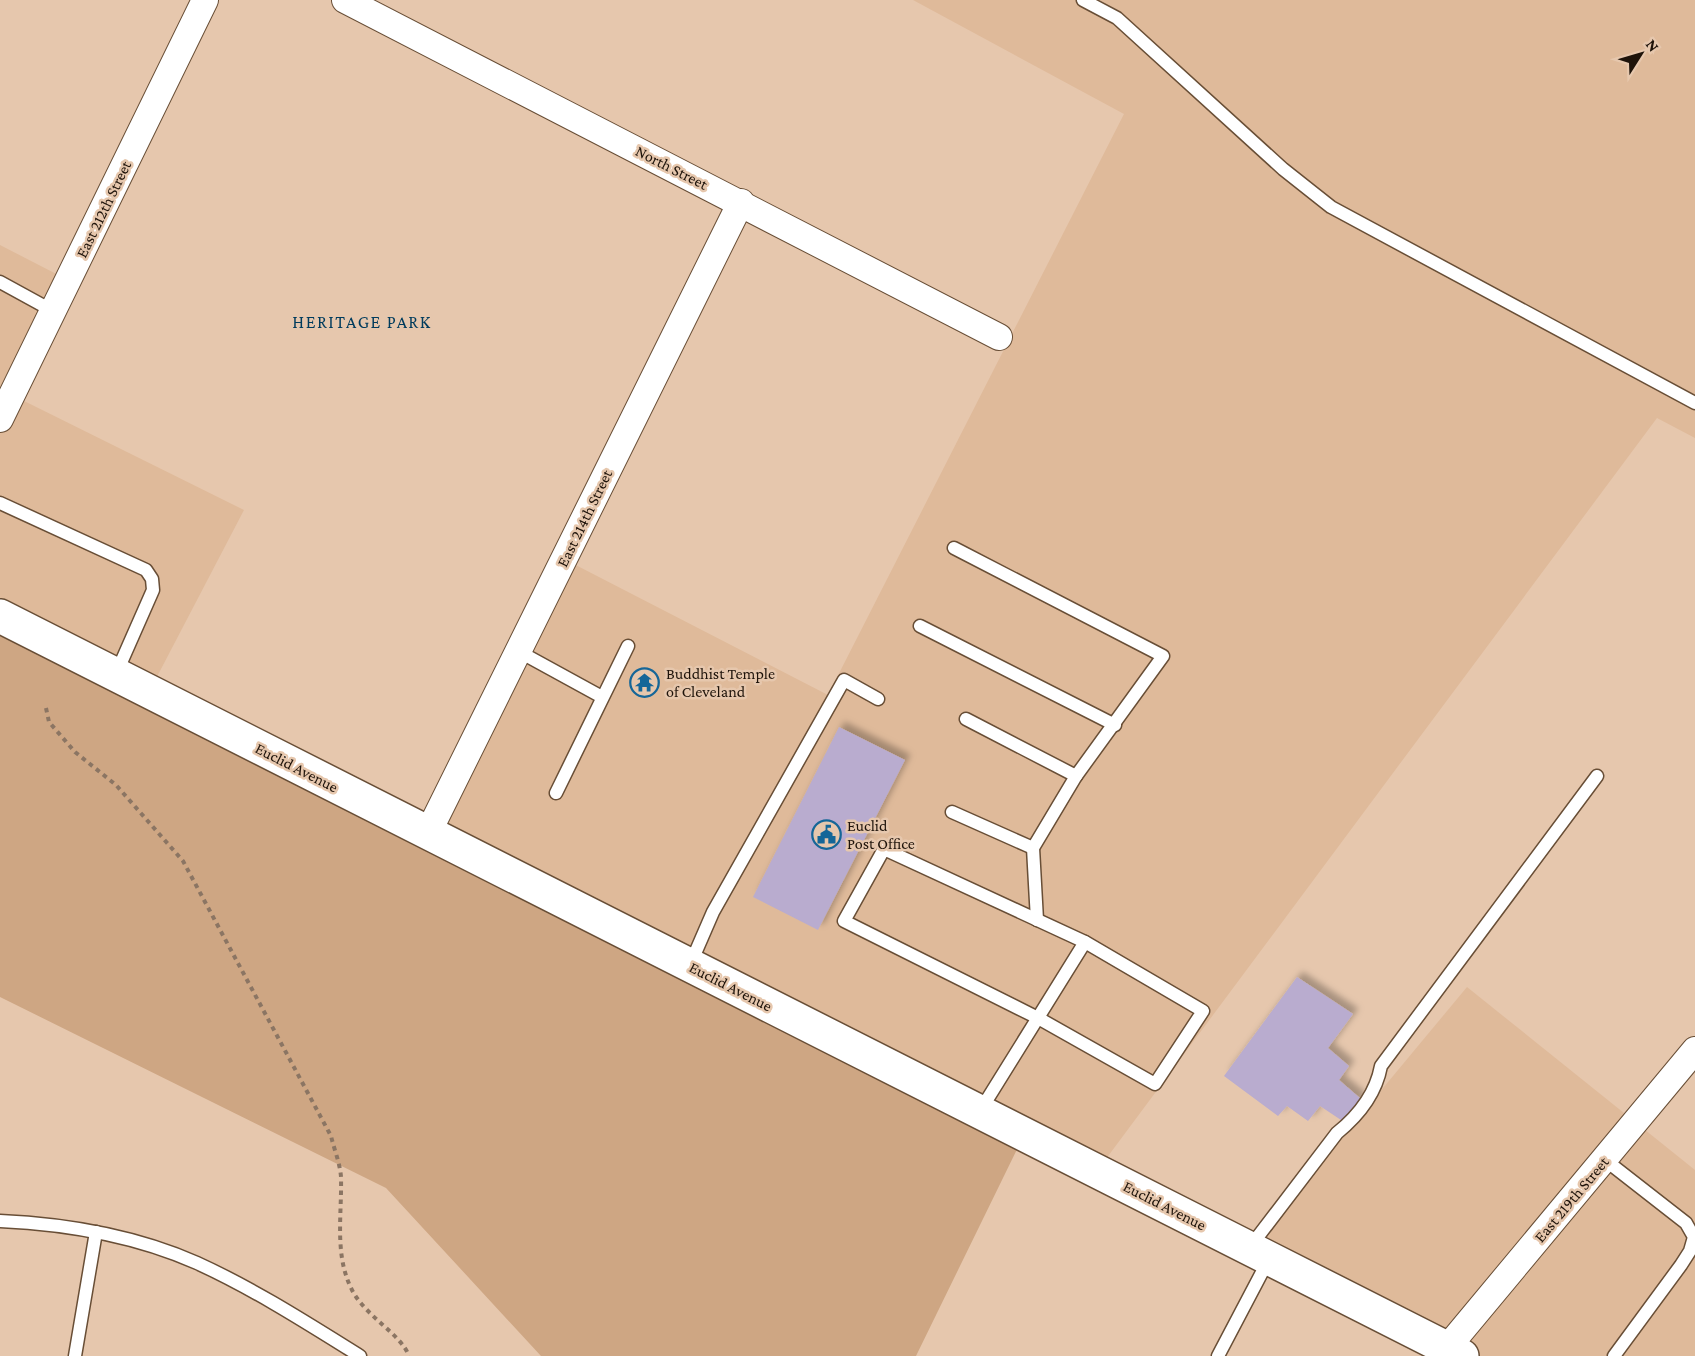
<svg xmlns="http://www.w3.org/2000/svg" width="1695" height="1356" font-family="'Crimson Pro',serif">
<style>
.built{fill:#dfba9a}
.green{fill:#cea683}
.building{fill:#b9accf;filter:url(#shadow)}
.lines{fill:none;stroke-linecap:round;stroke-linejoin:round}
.service-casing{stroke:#684e36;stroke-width:15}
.minor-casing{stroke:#684e36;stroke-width:28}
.primary-casing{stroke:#684e36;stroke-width:36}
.path{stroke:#8b7563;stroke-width:4;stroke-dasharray:4.5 4.5;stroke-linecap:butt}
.service{stroke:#fff;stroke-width:12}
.minor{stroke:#fff;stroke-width:26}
.primary{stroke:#fff;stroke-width:33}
.labels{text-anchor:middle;stroke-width:5;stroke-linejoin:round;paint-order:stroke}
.street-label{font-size:16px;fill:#1e130a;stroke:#e6c7ad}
.poi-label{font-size:16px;fill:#1e130a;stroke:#e6c7ad;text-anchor:start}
.neighbourhood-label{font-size:18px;letter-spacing:1.5px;fill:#003b5c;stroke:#e6c7ad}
</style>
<defs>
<filter id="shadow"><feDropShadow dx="5.5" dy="-5.5" stdDeviation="3" flood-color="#0004"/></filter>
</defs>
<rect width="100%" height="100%" fill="#e6c7ad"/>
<g class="built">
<polygon points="913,0 1695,0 1695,438 1657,418 1097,1171 428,833 564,559 828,695 1124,114"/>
<polygon points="0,245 68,280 12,395 244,510 149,692 0,616"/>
<polygon points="1467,987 1695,1170 1695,1356 1461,1356 1250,1248"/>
</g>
<polygon class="green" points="0,617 1024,1135 916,1356 541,1356 386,1188 0,997"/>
<g class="building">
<polygon points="839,727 905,760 818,930 753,897"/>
<polygon points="1297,977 1353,1014 1328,1048 1349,1066 1339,1080 1361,1099 1344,1122 1320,1106 1308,1121 1287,1106 1278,1116 1224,1076"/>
</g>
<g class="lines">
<defs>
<g id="service">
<polyline points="1083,0 1117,18 1283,169 1331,207 1695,403"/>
<polyline points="0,282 53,311"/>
<polyline points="0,503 146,570 152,579 153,590 116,674"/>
<polyline points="954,548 1163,656 1076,776"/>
<polyline points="920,626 1115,725"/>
<polyline points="518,651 602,697"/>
<polyline points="966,719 1076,776 1033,848 1037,920"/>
<polyline points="556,793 628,646"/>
<polyline points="952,812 1033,848"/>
<polygon points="884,849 1085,942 1203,1011 1155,1084 1038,1018 844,921"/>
<polyline points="690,965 713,912 844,680 878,699"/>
<polyline points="980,1111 1085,942"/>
<polyline points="1604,1159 1686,1223 1694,1237 1690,1251 1681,1265 1614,1356"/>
<path d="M0,1221C66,1224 136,1236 197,1263C254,1289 307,1323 360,1356"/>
<path d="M1250,1247L1337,1133C1358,1116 1376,1093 1381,1066L1597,776"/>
<polyline points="75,1356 96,1232"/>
<polyline points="1218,1356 1269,1259"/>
</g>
<g id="minor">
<polyline points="345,0 999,337"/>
<polyline points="0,419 205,0"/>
<polyline points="428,833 741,202"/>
<polyline points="1447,1348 1695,1050"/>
</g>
<polyline id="primary" points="0,616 1462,1356"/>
</defs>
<use href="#service" class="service-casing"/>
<use href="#minor" class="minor-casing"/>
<use href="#primary" class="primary-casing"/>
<path class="path" d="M46,708L49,722L75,752L116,785L183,861L331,1136C334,1149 340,1163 341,1177C342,1215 334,1255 352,1290C366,1317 401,1334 409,1356"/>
<use href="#service" class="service"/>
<use href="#minor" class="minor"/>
<use href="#primary" class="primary"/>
</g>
<defs>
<symbol id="temple-ring" viewBox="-11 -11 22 22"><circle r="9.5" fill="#e6c7ad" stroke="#156698" stroke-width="1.5"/><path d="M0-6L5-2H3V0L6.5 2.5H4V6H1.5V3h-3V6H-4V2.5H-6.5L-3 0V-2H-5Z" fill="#156698"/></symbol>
<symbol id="civic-ring" viewBox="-11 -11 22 22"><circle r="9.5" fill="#e6c7ad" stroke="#156698" stroke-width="1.5"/><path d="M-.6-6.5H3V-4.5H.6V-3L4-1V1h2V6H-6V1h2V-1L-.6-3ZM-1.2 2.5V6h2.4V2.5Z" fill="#156698"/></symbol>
</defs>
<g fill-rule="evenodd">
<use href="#temple-ring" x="628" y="666" width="33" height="33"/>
<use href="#civic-ring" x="810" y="818" width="33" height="33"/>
</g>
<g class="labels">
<g class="street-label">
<text transform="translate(672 167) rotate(27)" y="6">North Street</text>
<text transform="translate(103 209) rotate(-64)" y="6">East 212th Street</text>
<text transform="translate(584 518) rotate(-64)" y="6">East 214th Street</text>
<text transform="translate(297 767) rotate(27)" y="6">Euclid Avenue</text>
<text transform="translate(731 986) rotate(27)" y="6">Euclid Avenue</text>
<text transform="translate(1571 1199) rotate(-50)" y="6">East 219th Street</text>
<text transform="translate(1165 1205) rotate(27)" y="6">Euclid Avenue</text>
</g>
<g class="poi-label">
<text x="666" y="679">Buddhist Temple<tspan x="666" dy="18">of Cleveland</tspan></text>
<text x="847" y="831">Euclid<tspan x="847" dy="18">Post Office</tspan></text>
</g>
<g class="neighbourhood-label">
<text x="362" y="328">HERITAGE PARK</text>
</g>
</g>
<g transform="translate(1641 54) rotate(53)" stroke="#e6c7ad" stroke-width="4.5" paint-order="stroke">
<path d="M0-4.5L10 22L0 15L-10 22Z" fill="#1e130a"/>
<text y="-9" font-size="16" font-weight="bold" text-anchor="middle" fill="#1e130a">N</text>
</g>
</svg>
